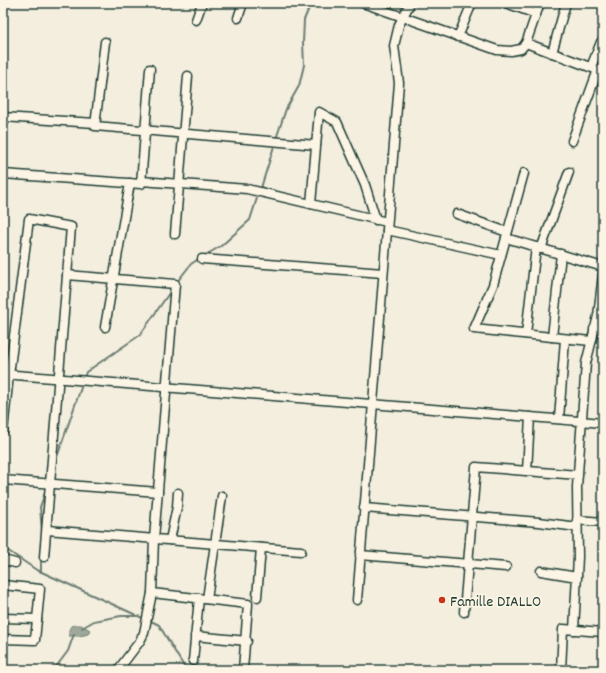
<svg xmlns="http://www.w3.org/2000/svg" width="606" height="673" font-family="Dekko,sans-serif">
<style>
.water{fill:#a0a89b;stroke:#6c7d72}
.lines{fill:none;stroke-linecap:round;stroke-linejoin:round}
.stream{stroke:#6c7d72;stroke-width:2}
.street-casing{stroke:#1f3d34;stroke-width:11}
.street{stroke:#fcf5e5;stroke-width:8}
.poi-dot{fill:#c8321e;stroke:#fcf5e5;stroke-width:1.5}
.labels{text-anchor:middle;stroke-width:3.5;stroke-linejoin:round;paint-order:stroke}
.poi-label{font-size:16px;fill:#1f3d34;stroke:#fcf5e5;text-anchor:start}
</style>
<rect width="100%" height="100%" fill="#f3eede"/>
<filter id="ink" filterUnits="userSpaceOnUse"><feTurbulence type="fractalNoise" baseFrequency=".025" numOctaves="2"/><feDisplacementMap in="SourceGraphic" scale="8" xChannelSelector="R" yChannelSelector="G"/><feConvolveMatrix kernelMatrix="1 2 1 2 8 2 1 2 1" color-interpolation-filters="sRGB"/></filter>
<g filter="url(#ink)">
<polygon class="water" points="75,625 81,625 90,630 88,634 80,636 69,636 69,630 71,626"/>
<g class="lines">
<g class="stream">
<polyline points="276,139 286,109 299,86 304,65 303,43 304,20 311,3"/>
<polyline points="260,191 275,143"/>
<polyline points="204,256 221,246 250,220 258,195"/>
<polyline points="177,282 191,264 200,258"/>
<polyline points="84,378 86,372 140,335 172,289"/>
<polyline points="55,463 83,382"/>
<polyline points="42,532 40,507 46,490"/>
<polyline points="3,546 4,548 35,569 136,615"/>
<polyline points="41,572 41,559"/>
<polyline points="149,620 159,625 186,670"/>
<polyline points="82,628 94,621 121,616 138,616 145,619"/>
<polyline points="42,670 56,667 68,651 74,634"/>
</g>
<defs>
<g id="street">
<polyline points="363,3 497,50 511,51 521,49 526,43 540,3"/>
<polyline points="506,3 536,14"/>
<polyline points="238,18 243,3"/>
<polyline points="196,20 202,3"/>
<polyline points="458,37 472,3"/>
<polyline points="105,42 95,126 316,145"/>
<polyline points="526,43 603,72"/>
<polyline points="552,53 566,3"/>
<polyline points="591,67 601,42"/>
<polyline points="3,117 95,123"/>
<polyline points="572,141 598,70"/>
<polyline points="524,173 493,285 474,329 591,341"/>
<polyline points="3,174 141,184 150,69"/>
<polyline points="141,181 247,189 387,222"/>
<polyline points="311,204 319,112 337,122 365,185 376,220"/>
<polyline points="457,214 507,232"/>
<polyline points="387,230 501,255"/>
<polyline points="175,234 188,76"/>
<polyline points="506,238 603,267"/>
<polyline points="541,249 569,172"/>
<polyline points="202,259 383,273"/>
<polyline points="67,275 175,284 154,539 152,593 144,633 140,641 118,670"/>
<polyline points="105,327 130,183"/>
<polyline points="594,329 603,330"/>
<polyline points="526,334 536,247"/>
<polyline points="552,337 561,254"/>
<polyline points="3,374 603,423"/>
<polyline points="559,419 565,339"/>
<polyline points="3,431 9,375 29,219 71,227 44,557"/>
<polyline points="527,471 530,417"/>
<polyline points="3,480 158,492"/>
<polyline points="364,508 539,522 577,527"/>
<polyline points="577,520 603,522"/>
<polyline points="47,530 301,551"/>
<polyline points="170,540 177,507 178,493"/>
<polyline points="360,555 506,567"/>
<polyline points="3,560 15,563"/>
<polyline points="541,571 577,577"/>
<polyline points="3,585 40,589 35,640 3,639"/>
<polyline points="152,593 248,604 243,670"/>
<polyline points="257,597 261,548"/>
<polyline points="207,599 222,496"/>
<polyline points="357,600 399,83 394,46 399,25 410,3"/>
<polyline points="464,612 476,467 578,475"/>
<polyline points="3,618 37,619"/>
<polyline points="574,630 578,557 577,487 586,363 598,316 603,274"/>
<polyline points="195,636 247,641"/>
<polyline points="193,661 199,598"/>
<polyline points="561,670 563,629 603,632"/>
</g>
</defs>
<use href="#street" class="street-casing"/>
<use href="#street" class="street"/>
</g>
</g>
<circle class="poi-dot" cx="442" cy="600" r="4"/>
<g class="labels">
<g class="poi-label">
<text x="450" y="606">Famille DIALLO</text>
</g>
</g>
<rect width="606" height="673" fill="none" stroke="#fcf5e5" stroke-width="16"/>
<rect x="8" y="8" width="590" height="657" fill="none" stroke="#1f3d34" stroke-width="1.5" filter="url(#ink)"/>
</svg>
